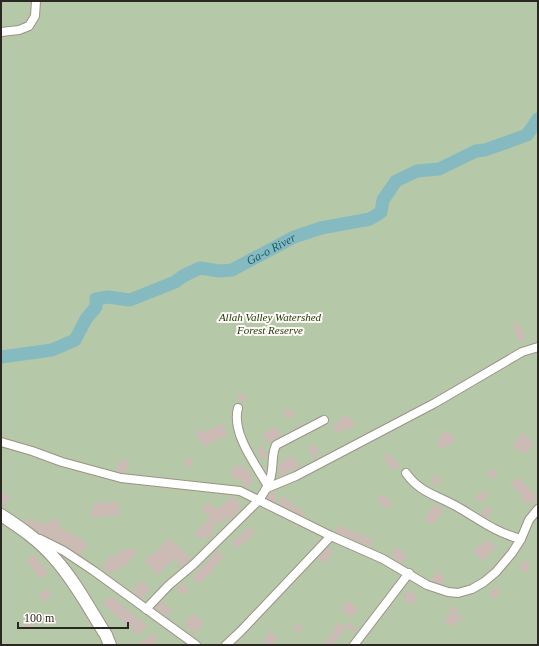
<svg xmlns="http://www.w3.org/2000/svg" width="539" height="646" font-family="'Times New Roman',serif">
<style>
.green{fill:#b5c8a8}
.lines{fill:none;stroke-linecap:round;stroke-linejoin:round}
.river{stroke:#86bac1;stroke-width:13}
.building{fill:#ccbab4}
.minor-casing{stroke:#9d9286;stroke-width:10}
.secondary-casing{stroke:#9d9286;stroke-width:14}
.minor{stroke:#fff;stroke-width:8}
.secondary{stroke:#fff;stroke-width:12}
.labels{text-anchor:middle;stroke-width:4;stroke-linejoin:round;paint-order:stroke}
.park-label{font-size:11px;font-style:italic;fill:#213b04;stroke:#fdfaf8}
.water-label{font-size:12px;font-style:italic;fill:#196068;stroke:#fdfaf8}
</style>
<rect width="100%" height="100%" fill="#f8ebdf"/>
<rect class="green" x="1" y="1" width="537" height="644"/>
<g class="lines">
<path class="river" id="s1" d="M1,357L52,350L75,340L86,319L96,307V299L108,297L130,300L175,282L183,276L200,268L219,271L232,270L294,237L321,228L370,219L381,212L383,200L396,181L417,171L439,169L476,151L485,150L527,135L538,119"/>
</g>
<g class="building">
<polygon points="519,322 522,331 524,331 525,341 518,341 513,324"/>
<polygon points="244,393 246,400 239,402 237,395"/>
<polygon points="289,408 290,410 292,409 296,415 287,419 283,412"/>
<polygon points="347,414 355,426 348,431 346,428 337,433 332,426 342,419 341,418"/>
<polygon points="222,423 228,436 211,442 205,447 200,439 199,440 195,433 202,429 204,433"/>
<polygon points="276,426 281,436 268,443 262,434"/>
<polygon points="445,430 456,438 451,445 446,445 443,449 436,444"/>
<polygon points="521,433 535,443 525,454 513,446"/>
<polygon points="315,444 319,455 313,458 308,447"/>
<polygon points="263,446 267,457 261,459 257,448"/>
<polygon points="389,453 400,466 393,470 382,457"/>
<polygon points="292,455 300,466 281,476 278,471 281,470 278,466 278,464"/>
<polygon points="190,457 194,465 188,468 184,460"/>
<polygon points="119,461 128,461 126,473 117,471"/>
<polygon points="232,466 245,466 246,471 251,472 252,486 243,486 243,481 239,481 239,479 232,479"/>
<polygon points="493,469 498,474 492,479 487,474"/>
<polygon points="436,474 442,480 437,486 431,481"/>
<polygon points="518,477 538,497 528,506 521,497 522,496 511,484"/>
<polygon points="1,490 10,498 2,508 1,508"/>
<polygon points="483,490 488,495 481,503 475,497"/>
<polygon points="275,491 277,502 275,502 268,499 268,497 270,493"/>
<polygon points="383,494 393,504 386,509 377,499"/>
<polygon points="232,496 242,506 230,520 227,518 223,523 219,521 211,530 214,533 208,539 206,536 201,540 195,533 210,518 201,509 208,502 217,510"/>
<polygon points="283,496 298,509 299,508 305,513 303,516 278,503"/>
<polygon points="119,502 119,515 91,518 94,503"/>
<polygon points="434,504 444,510 433,525 424,520"/>
<polygon points="486,506 493,510 487,518 480,513"/>
<polygon points="25,518 30,521 31,518 37,523 39,520 48,525 53,518 60,522 58,525 70,534 71,532 88,545 80,555 67,546 39,533 23,520"/>
<polygon points="336,525 373,539 371,547 336,532"/>
<polygon points="250,527 255,533 238,548 233,544 232,541"/>
<polygon points="169,538 191,559 182,567 174,559 158,575 144,561 154,552 155,553"/>
<polygon points="487,539 496,547 483,561 473,551"/>
<polygon points="131,547 137,552 126,566 124,564 118,571 115,569 111,574 102,566 111,555 114,558 122,549 126,552"/>
<polygon points="395,547 407,554 402,564 394,559 395,557 391,554"/>
<polygon points="327,548 333,550 325,563 317,559"/>
<polygon points="218,550 224,557 213,567 215,569 198,584 192,577 212,557 211,556"/>
<polygon points="33,554 48,572 41,579 26,561"/>
<polygon points="522,561 530,562 527,573 519,568"/>
<polygon points="439,571 445,579 440,584 433,581 431,579"/>
<polygon points="141,581 151,588 142,599 133,592"/>
<polygon points="183,583 188,590 182,595 176,589"/>
<polygon points="497,586 500,593 493,599 489,594"/>
<polygon points="48,589 52,596 42,601 39,594"/>
<polygon points="411,589 418,599 409,605 403,595"/>
<polygon points="109,597 111,599 114,597 123,607 124,606 137,619 138,617 147,626 138,635 102,603"/>
<polygon points="347,600 358,609 351,618 341,609"/>
<polygon points="161,601 172,610 166,616 155,608"/>
<polygon points="452,605 464,620 461,622 454,615 458,621 451,627 444,621 451,613 448,610"/>
<polygon points="193,613 204,623 195,634 184,624"/>
<polygon points="31,619 34,626 25,629 23,623"/>
<polygon points="338,622 346,629 332,645 322,645 336,629 334,627"/>
<polygon points="348,622 357,629 354,633 344,627"/>
<polygon points="298,623 303,627 298,633 293,629"/>
<polygon points="270,631 278,637 272,645 268,645 263,641"/>
<polygon points="154,633 158,640 151,645 137,645"/>
</g>
<g class="lines">
<defs>
<g id="minor">
<polyline points="1,32 19,30 29,26 35,16 36,1"/>
<path d="M238,408C231,433 256,465 268,486"/>
<polyline points="1,442 32,451 62,462 121,478 240,491 331,536 383,559 427,585 448,592 458,593 472,589 484,582 496,572 512,553 521,539 529,520 538,509"/>
<path d="M406,473C419,492 436,495 456,506C479,519 494,532 521,539"/>
<polyline points="267,488 296,476 435,403 522,352 538,347"/>
<polyline points="40,539 64,551 94,571 196,645"/>
<path d="M146,609L169,585L194,564L259,500C265,491 271,482 272,470C273,462 272,453 276,445L324,420"/>
<polyline points="226,645 240,632 331,536"/>
<polyline points="354,645 409,573"/>
</g>
<path id="secondary" d="M1,515C21,528 40,541 55,559C75,581 90,610 106,635L110,645"/>
</defs>
<use href="#minor" class="minor-casing"/>
<use href="#secondary" class="secondary-casing"/>
<use href="#minor" class="minor"/>
<use href="#secondary" class="secondary"/>
</g>
<g class="labels">
<g class="park-label">
<text x="270" y="321">Allah Valley Watershed<tspan x="270" dy="13">Forest Reserve</tspan></text>
</g>
<g class="water-label">
<text dy="4" stroke="none"><textPath href="#s1" startOffset="312">Ga-o River</textPath></text>
</g>
</g>
<rect width="539" height="646" fill="none" stroke="#2b2722" stroke-width="4"/>
<path d="M18 622v6h110v-6" fill="none" stroke="#2b2722" stroke-width="2"/>
<text x="24" y="622" font-size="12" fill="#2b2722" stroke="#fdfaf8" stroke-width="3" paint-order="stroke">100 m</text>
</svg>
